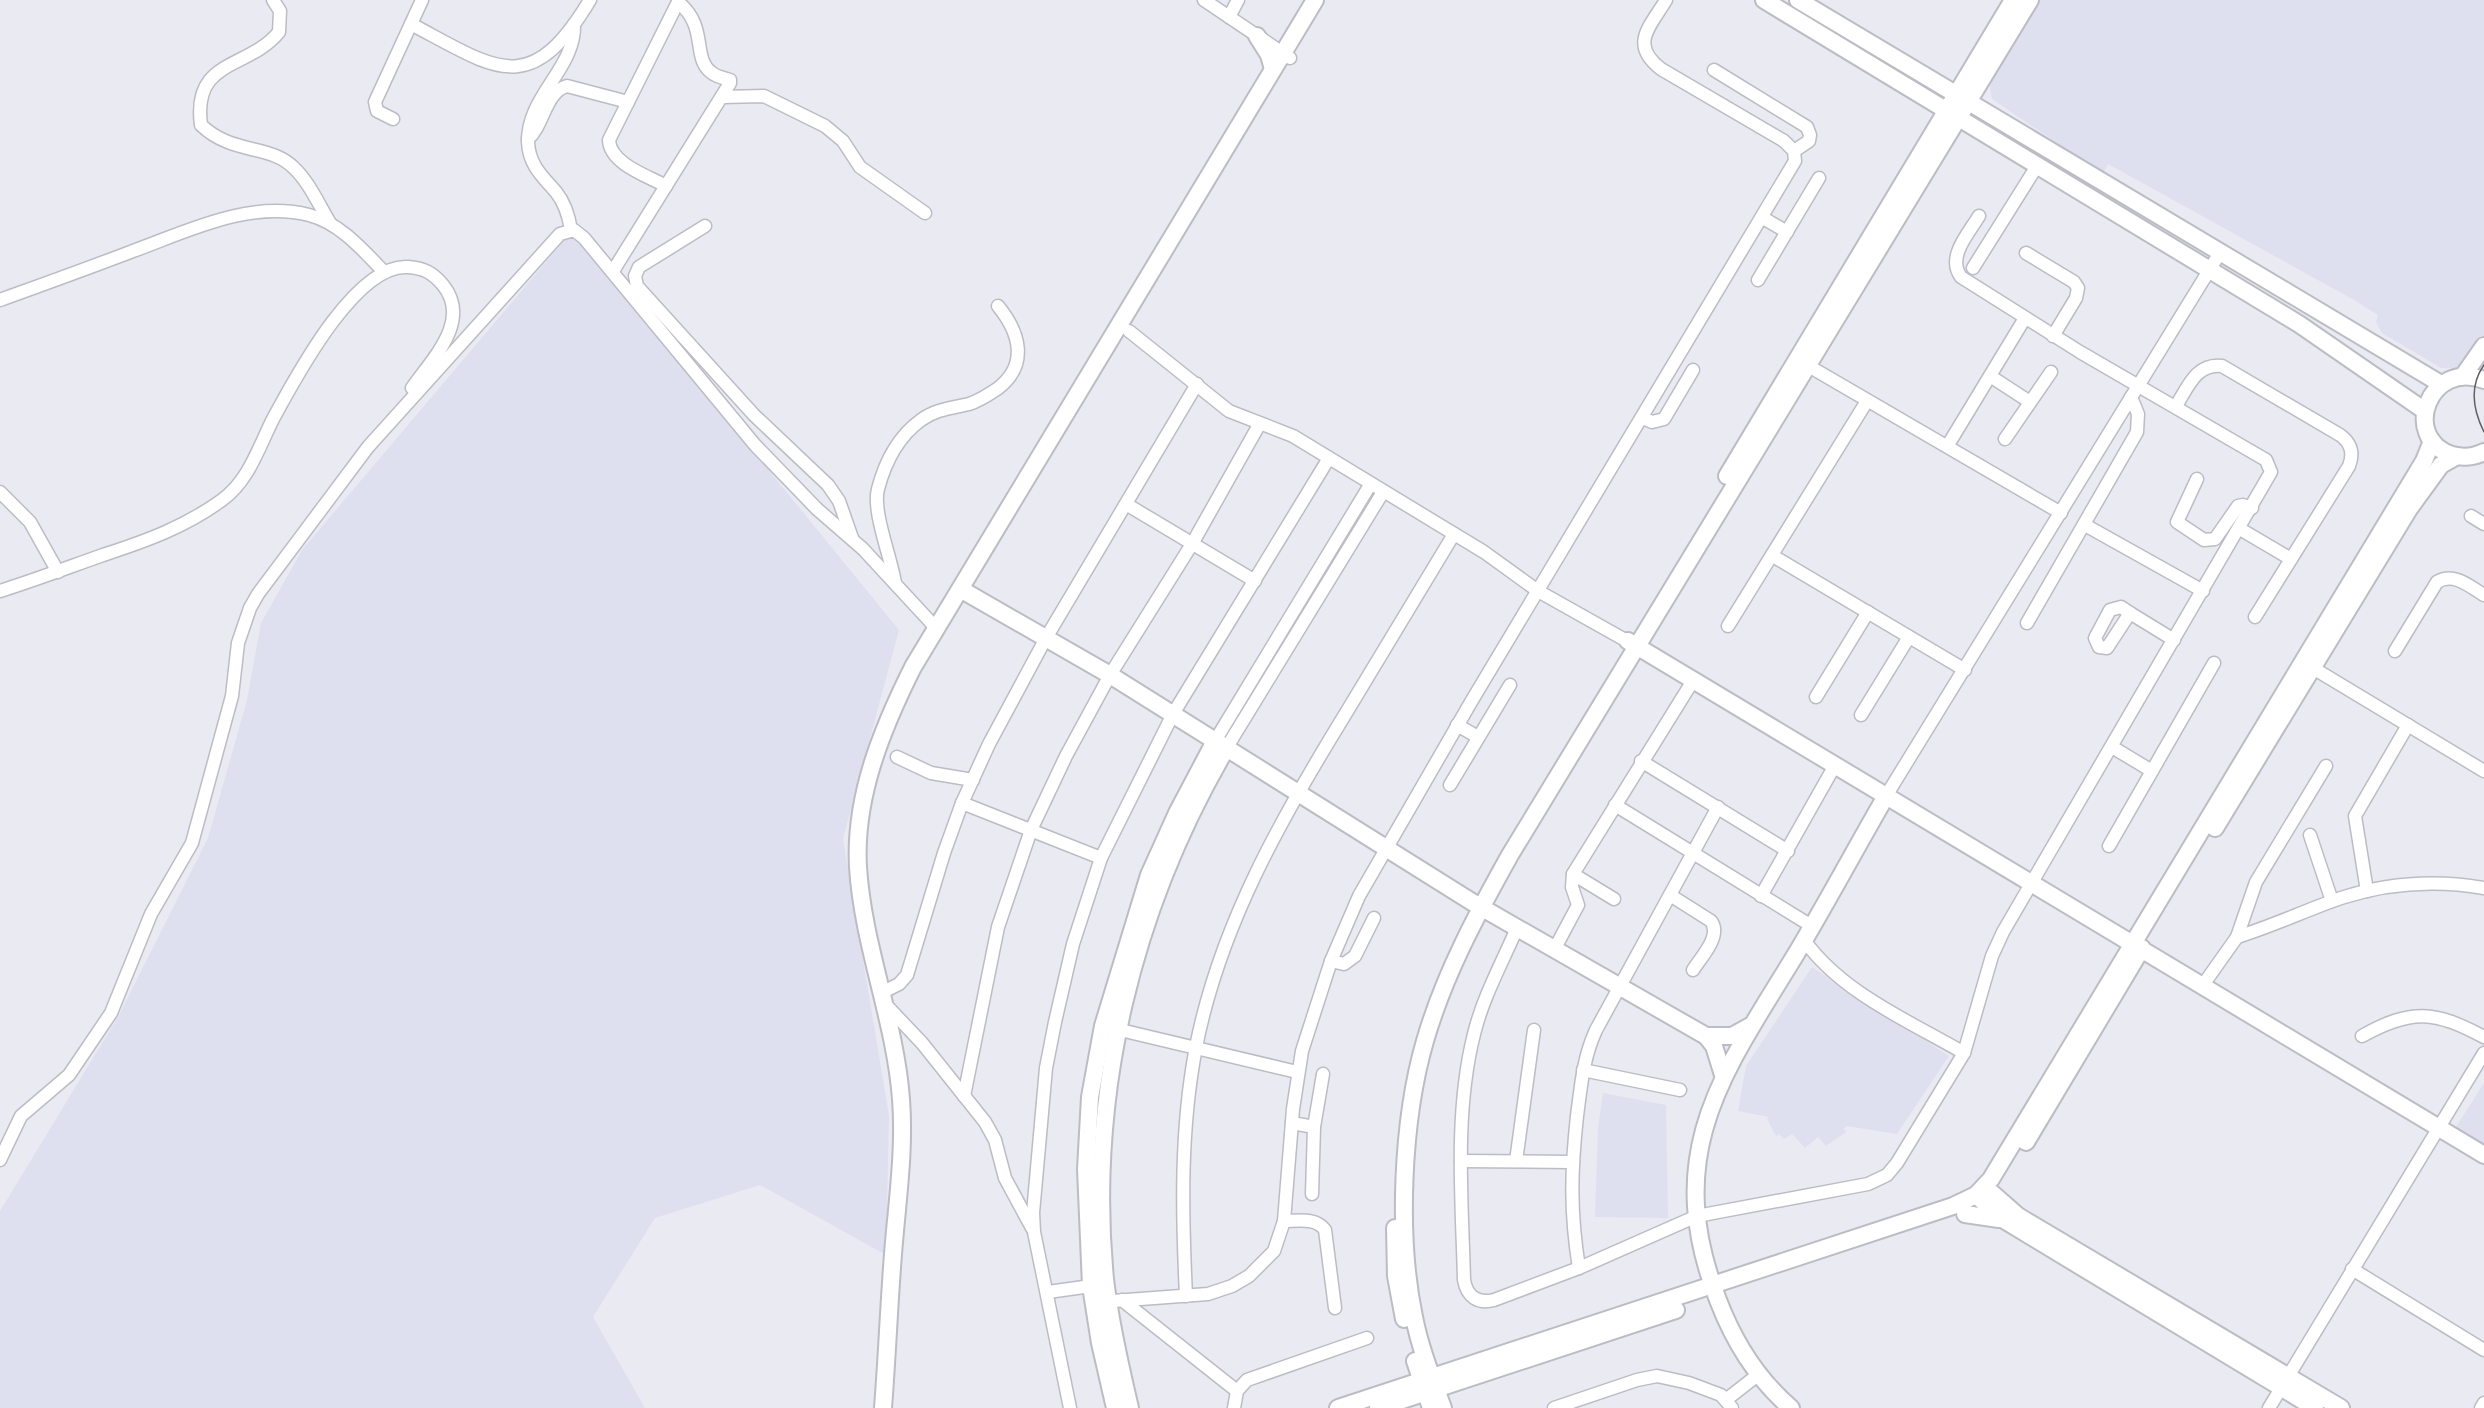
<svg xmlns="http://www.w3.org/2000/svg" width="2484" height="1408" font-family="'Work Sans',sans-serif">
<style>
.built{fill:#dfe0ef}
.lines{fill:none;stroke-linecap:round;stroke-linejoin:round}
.street-casing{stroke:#bcbcc4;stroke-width:15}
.secondary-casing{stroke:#bcbcc4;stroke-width:20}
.street{stroke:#fff;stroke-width:12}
.secondary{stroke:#fff;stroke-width:16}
.tram{stroke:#5f5f64;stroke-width:1.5}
</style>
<rect width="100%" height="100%" fill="#eaeaf2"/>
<g class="built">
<polygon points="2039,0 2484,0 2484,340 2463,364 2452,368 2441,368 2382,333 2376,322 2378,315 2354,300 2108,164 2103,174 1992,99 1989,82"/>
<polygon points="573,230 899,630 843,839 889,1116 886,1255 760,1185 655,1218 593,1317 645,1408 0,1408 0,1211 118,1017 208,838 247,700 261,623 302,550"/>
<polygon points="1812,967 1949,1056 1897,1134 1846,1126 1844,1129 1846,1132 1826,1146 1818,1137 1805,1148 1792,1134 1784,1139 1779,1134 1776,1136 1767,1119 1769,1117 1738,1111 1746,1066"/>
<polygon points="2484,1083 2484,1144 2456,1127"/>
<polygon points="1603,1093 1666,1105 1668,1218 1595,1217 1598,1128"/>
</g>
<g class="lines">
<defs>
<g id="street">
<path d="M273,0L280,11L279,32C248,70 192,58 201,125C232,155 271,144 294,168C309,182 319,205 330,223"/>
<polyline points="1204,0 1290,58"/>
<polyline points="1229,17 1238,0"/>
<path d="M411,24C496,69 530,100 590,0"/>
<polyline points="1714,70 1807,127 1810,135 1809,141 1794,151"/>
<polyline points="722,97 764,96 825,126 843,141 860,167 925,213"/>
<polyline points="393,119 377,111 375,102 422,0"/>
<path d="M528,139C544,125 545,92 567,86L628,102"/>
<path d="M666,186C648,176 610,164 609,140L679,0"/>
<polyline points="1763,218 1787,232"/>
<polyline points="705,226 639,267 635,276 637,286 754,415 828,485 839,501 852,538"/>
<path d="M571,230C569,217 565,203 556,192C542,176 529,165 528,142C527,96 576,68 574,24"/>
<polyline points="2026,253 2074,282 2078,288 2076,298 2053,336"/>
<polyline points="1973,268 2037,166"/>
<path d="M613,271L730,83V80C724,78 717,77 712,73C691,58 709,27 678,2"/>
<polyline points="1758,280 1819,178"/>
<path d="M0,300C44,284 89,268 133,251C188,231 249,200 309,215C340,223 363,250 384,272"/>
<polyline points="1129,331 1229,411 1293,436 1484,552 1538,591 1627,641"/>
<polyline points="1800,361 2061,513"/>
<polyline points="1990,376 2030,402"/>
<path d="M2176,406C2188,387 2196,363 2222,366L2340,435C2351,443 2354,453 2349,466L2255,617"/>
<polyline points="1643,418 1652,422 1664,419 1693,370"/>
<polyline points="2005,439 2051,372"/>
<polyline points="1948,445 2025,318"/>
<polyline points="2197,479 2177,522 2204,540 2215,539 2238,506 2243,505 2252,508"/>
<polyline points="0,492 30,522 58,572"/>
<polyline points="1126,504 1255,581"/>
<polyline points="2471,516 2484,524"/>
<polyline points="2085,525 2203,591"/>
<polyline points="2240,529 2291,559"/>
<polyline points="1773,556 1965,670"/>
<path d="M895,583C891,557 872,511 878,489C885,462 899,436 921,420C936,409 952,408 969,404C979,401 988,395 997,389C1029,365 1020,333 998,306"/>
<path d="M0,591C35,580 69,567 103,555C146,541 185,527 222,500C249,481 259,446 274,417C296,377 356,263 408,267C424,268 433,273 443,285C472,321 432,359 412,388"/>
<polygon points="2121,607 2130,613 2107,648 2099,647 2095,638 2110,610"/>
<polyline points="2130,613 2174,640"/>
<polyline points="2027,623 2137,432 2138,414 2131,397"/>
<polyline points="1728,626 1867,401"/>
<path d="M2395,651L2437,582C2454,572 2469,586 2484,595"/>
<polyline points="2308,665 2484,771"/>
<polyline points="1816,697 1868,612"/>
<polyline points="1861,715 1909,637"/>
<polyline points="1457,725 1478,737"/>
<polyline points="1215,741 1370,485"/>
<polyline points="1227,747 1383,492"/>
<polyline points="2112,747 2152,771"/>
<polyline points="897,757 931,773 973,780"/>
<polyline points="1641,761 1788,851"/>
<polyline points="1450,785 1510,685"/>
<polyline points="1886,796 2221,251"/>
<polyline points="962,803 1101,858"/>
<polyline points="1615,805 1810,925"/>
<polyline points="2310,835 2332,901"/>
<polyline points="2109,846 2214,663"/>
<polyline points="1573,874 1614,899"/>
<polyline points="2367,891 2355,816 2408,725"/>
<path d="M1670,895L1711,921C1722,936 1701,957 1693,970"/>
<polyline points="1761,896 1834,767"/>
<path d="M1517,928C1502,963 1483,997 1474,1034C1454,1113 1462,1200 1464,1280C1467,1297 1478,1304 1494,1300L1579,1268L1697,1216L1868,1184L1887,1175L1897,1163L1964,1053L1992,956L2003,932L2271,472L2266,460L2080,352L1961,277C1946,257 1969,233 1979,216"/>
<path d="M2237,937C2273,926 2306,910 2341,898C2387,883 2437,880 2484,888"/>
<path d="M1804,940C1842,993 1909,1021 1964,1053"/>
<polyline points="1554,950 1578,905 1572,887 1573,874 1694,679"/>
<polyline points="1331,961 1344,964 1355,956 1374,918"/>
<polyline points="2203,985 2237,937 2256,882 2326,766"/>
<polyline points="883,992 899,984 907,975 944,853 962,803 989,744 1046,638 1197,384"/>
<polyline points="885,1004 922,1043 985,1122 995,1140 1005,1178 1032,1228"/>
<polyline points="1112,1028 1297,1072"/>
<path d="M2362,1036C2412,1008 2435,1011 2484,1037"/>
<polyline points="1583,1070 1680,1090"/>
<polyline points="964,1096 998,927 1031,830 1066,756 1110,675 1192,544 1259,425"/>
<polyline points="1292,1123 1314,1127 1323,1074"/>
<polyline points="0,1160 21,1116 69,1075 111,1013 151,914 192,843 232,696 238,643 250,608 258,594 368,447 560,234 574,230 584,238 755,445 817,509 863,549 936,628"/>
<polyline points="1461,1161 1571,1162"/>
<polyline points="1516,1161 1534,1030"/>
<polyline points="1312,1194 1314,1127"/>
<path d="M1284,1221C1297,1221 1316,1217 1325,1230L1335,1308"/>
<path d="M1579,1268C1570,1212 1571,1171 1577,1116C1581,1086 1583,1058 1596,1030L1718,807"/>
<polyline points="2352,1269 2484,1350"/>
<polyline points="1048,1292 1091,1286"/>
<path d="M1186,1296C1182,1212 1180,1130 1196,1047C1220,925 1282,817 1346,713C1382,653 1418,593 1454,534"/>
<polyline points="1122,1300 1237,1391"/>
<path d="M1100,1302L1208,1294L1232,1286L1249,1276L1274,1251L1284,1221L1293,1109L1302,1051L1331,961L1359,896L1471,702L1795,161L1794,151L1784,141L1661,69C1629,44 1650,27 1666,0"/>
<polyline points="1727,1399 1759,1374"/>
<polyline points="1070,1408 1034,1232 1033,1213 1046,1068 1055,1022 1073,944 1101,858 1173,714 1329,458"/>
<polyline points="1234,1408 1237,1391 1247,1380 1367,1338"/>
<polyline points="1554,1408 1637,1380 1657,1376 1689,1383 1721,1395 1732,1408"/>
<polyline points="2269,1408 2484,1053"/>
<polyline points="2481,1408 2484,1403"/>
</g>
<g id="secondary">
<polyline points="1764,0 2299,324 2425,411"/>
<polyline points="1798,0 2441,384"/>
<polyline points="1257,36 1269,55 1273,69"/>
<polyline points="2463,376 2484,346"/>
<path d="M2484,380C2429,359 2400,438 2452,455C2463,458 2474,457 2484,452"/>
<polyline points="1727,476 2013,0"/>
<polyline points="962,590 1110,675 1472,902 1706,1036 1714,1046 1723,1075"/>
<polyline points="1628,641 2484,1155"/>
<polyline points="2215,828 2409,509 2441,465 2457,456"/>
<polyline points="1706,1036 1732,1036 1752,1025"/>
<polyline points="2026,1142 2142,948"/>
<polyline points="1985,1187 2018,1216 2341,1408"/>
<polyline points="1976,1195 2004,1220 2315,1408"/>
<polyline points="1965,1214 1999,1219"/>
<polyline points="1395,1228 1396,1276 1404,1319"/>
<polyline points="1415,1361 1431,1408"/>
<path d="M883,1408C887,1357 889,1305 893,1254C897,1202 905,1151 901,1099C895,1020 863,946 858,867C854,797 882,729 913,667L1315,0"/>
<polyline points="1115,1408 1100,1343 1091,1286 1086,1169 1090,1097 1103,1026 1149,875 1177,813 1215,741"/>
<path d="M1130,1408C1120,1366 1110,1322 1105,1279C1087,1093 1133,907 1227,747"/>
<polyline points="1338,1408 1953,1206 1976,1195 1991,1179 2424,461 2432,441"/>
<polyline points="1378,1408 1676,1310"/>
<path d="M1443,1408C1432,1378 1420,1348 1414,1317C1397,1236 1402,1120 1425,1041C1444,975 1477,914 1510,855L2030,0"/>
<path d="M1791,1408C1757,1379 1734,1342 1718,1300C1661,1153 1722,1075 1796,954C1827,902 1856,848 1886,796"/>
</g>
</defs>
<use href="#street" class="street-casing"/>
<use href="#secondary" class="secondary-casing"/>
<use href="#street" class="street"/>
<use href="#secondary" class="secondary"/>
<path class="tram" d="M2484,365C2469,386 2473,410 2484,432"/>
</g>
</svg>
